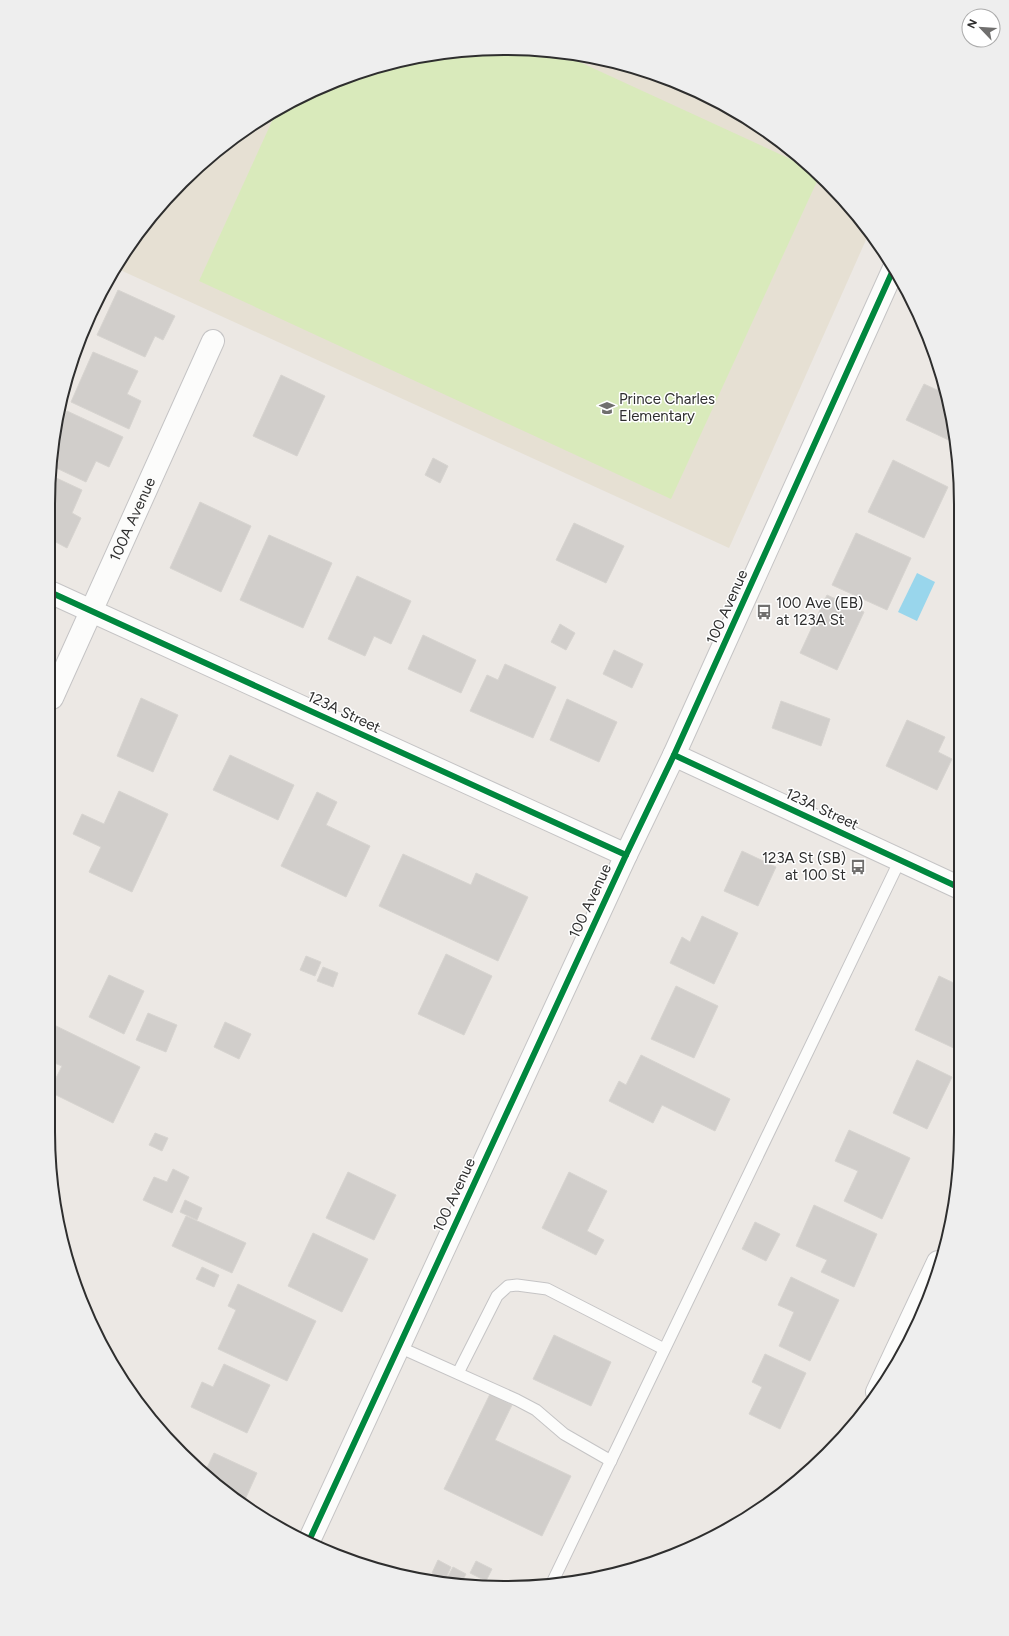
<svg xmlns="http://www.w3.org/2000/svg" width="1009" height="1636" font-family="Figtree,sans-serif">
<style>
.education{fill:#e6e0d3}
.pitch{fill:#d9eabb}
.water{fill:#99d6ec}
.building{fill:#d1cecb;stroke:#d7d4d0}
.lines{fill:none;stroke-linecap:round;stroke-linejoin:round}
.service-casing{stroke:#c5c4c5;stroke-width:13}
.minor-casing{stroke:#c5c4c5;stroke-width:24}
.tertiary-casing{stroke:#c5c4c5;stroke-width:24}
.service{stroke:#fcfcfb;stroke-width:11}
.minor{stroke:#fcfcfb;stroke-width:22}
.tertiary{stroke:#fcfcfb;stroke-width:22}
.cycleway-casing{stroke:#fff;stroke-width:8}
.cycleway{stroke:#00873e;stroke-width:6}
.labels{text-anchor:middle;stroke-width:3;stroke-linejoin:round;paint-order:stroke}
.poi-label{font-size:15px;fill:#2e2e2e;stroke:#fff;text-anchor:start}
.street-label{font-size:15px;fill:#2e2e2e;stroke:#fff}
.rim{fill:none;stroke:#2e2e2e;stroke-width:2}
</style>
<rect width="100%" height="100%" fill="#ece8e4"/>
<polygon class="education" points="534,49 622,63 706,95 782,142 848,204 869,233 729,548 118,269 142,227 203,161 276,109 358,72 445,52"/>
<polygon class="pitch" points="534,49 560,53 810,168 819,177 671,499 199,281 278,108 358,72 445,52"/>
<polygon class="water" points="917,573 935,582 917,621 898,612"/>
<g class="building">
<polygon points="118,290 175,316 163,340 155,336 145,357 97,335"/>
<polygon points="93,352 138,371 127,394 141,401 129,429 71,402"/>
<polygon points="281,375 325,396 297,456 253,436"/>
<polygon points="942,379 945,386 955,443 906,420 924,384 937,390"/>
<polygon points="67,411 123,437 109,467 96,461 86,482 52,466 53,440"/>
<polygon points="433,458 448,466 440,483 425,475"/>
<polygon points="893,460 948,487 924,538 868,512"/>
<polygon points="52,476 82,490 72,513 81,518 67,548 52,540"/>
<polygon points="200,502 251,526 221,592 170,568"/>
<polygon points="574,523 624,546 606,583 556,560"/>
<polygon points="856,533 911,558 887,610 832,585"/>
<polygon points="269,535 332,563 303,628 240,600"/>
<polygon points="357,576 411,601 391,644 374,636 365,656 328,639"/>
<polygon points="827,595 864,612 837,670 800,653"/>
<polygon points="560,624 575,633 566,650 551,642"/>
<polygon points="423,635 476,660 461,693 408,669"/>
<polygon points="614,650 643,664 632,688 603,674"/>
<polygon points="505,664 556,687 533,738 470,711 487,675 498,680"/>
<polygon points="141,698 178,715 153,772 117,756"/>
<polygon points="567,699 617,722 599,762 550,740"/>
<polygon points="781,701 830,719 821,746 772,728"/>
<polygon points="907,720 945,737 938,752 952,759 937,790 886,766"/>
<polygon points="230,755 294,785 278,820 213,790"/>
<polygon points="119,791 168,814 132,892 89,872 101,847 73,834 82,814 104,824"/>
<polygon points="317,792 337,802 326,825 370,846 346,897 281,866"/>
<polygon points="742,851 776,867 758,906 724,891"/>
<polygon points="403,854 471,885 476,873 528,897 498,961 379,906"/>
<polygon points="702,916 738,933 714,984 670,963 682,937 690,942"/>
<polygon points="446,954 492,976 464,1035 418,1014"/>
<polygon points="306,956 321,962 315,976 300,970"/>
<polygon points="323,967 338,973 333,987 317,981"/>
<polygon points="109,975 144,991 124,1034 89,1017"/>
<polygon points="939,976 958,985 958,1050 915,1030"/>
<polygon points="676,986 718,1006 694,1058 651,1039"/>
<polygon points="148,1013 177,1025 166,1052 136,1040"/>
<polygon points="225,1022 251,1034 239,1059 214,1047"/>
<polygon points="52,1024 140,1067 113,1123 52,1093 52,1086 62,1066 52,1062"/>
<polygon points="641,1055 730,1099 715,1131 662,1105 653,1123 609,1101 619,1081 626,1085"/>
<polygon points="917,1060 952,1077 927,1129 893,1113"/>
<polygon points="849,1130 910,1158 882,1219 844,1201 858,1171 835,1161"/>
<polygon points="155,1133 168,1138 162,1151 149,1145"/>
<polygon points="173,1169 189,1177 172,1213 143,1200 154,1177 167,1182"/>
<polygon points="348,1172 396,1195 374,1240 326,1218"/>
<polygon points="569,1172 607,1191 587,1231 604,1240 596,1255 542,1228"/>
<polygon points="185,1200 202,1208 197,1220 180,1212"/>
<polygon points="814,1205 877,1234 854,1287 821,1272 827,1260 796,1246"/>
<polygon points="186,1216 246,1243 232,1273 172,1246"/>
<polygon points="755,1222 780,1234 766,1261 742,1249"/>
<polygon points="313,1233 368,1259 342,1312 288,1286"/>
<polygon points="202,1267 219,1275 214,1287 196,1279"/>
<polygon points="791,1277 839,1300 810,1361 779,1346 794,1312 778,1305"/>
<polygon points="238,1284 316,1321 287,1381 218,1349 236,1310 228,1306"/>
<polygon points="554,1335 611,1362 591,1406 533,1379"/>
<polygon points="765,1354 806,1373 780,1429 749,1414 762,1387 752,1382"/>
<polygon points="224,1364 270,1385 247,1433 191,1407 202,1382 213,1387"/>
<polygon points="490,1394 512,1405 495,1440 571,1476 542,1536 444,1489"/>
<polygon points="214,1453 257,1473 243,1504 227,1494 205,1472"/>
<polygon points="438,1560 451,1567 445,1580 432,1573"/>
<polygon points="476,1561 492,1569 486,1581 470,1573"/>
<polygon points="453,1567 466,1574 460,1585 456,1585 446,1580"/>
</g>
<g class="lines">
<defs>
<g id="service">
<polyline points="399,1347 517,1400 536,1410 564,1434 611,1461"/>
<polyline points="458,1373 497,1296 508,1286 517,1285 547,1289 664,1349"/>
<polyline points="551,1585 900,860"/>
</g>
<g id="minor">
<polyline points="52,593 626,855"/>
<path id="s1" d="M52,698L213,341"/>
<polyline points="877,1392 938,1262"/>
<polyline points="308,1543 626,855 674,755"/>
</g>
<polyline id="tertiary" points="894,268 674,755 958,887"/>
</defs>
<use href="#service" class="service-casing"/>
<use href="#minor" class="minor-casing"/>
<use href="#tertiary" class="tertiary-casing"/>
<use href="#service" class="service"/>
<use href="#minor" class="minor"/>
<use href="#tertiary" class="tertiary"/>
<defs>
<g id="cycleway">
<polyline points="52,593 626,855"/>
<polyline points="674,755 958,887"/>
<polyline points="308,1543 626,855 674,755 894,268"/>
</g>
</defs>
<use href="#cycleway" class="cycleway-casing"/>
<use href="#cycleway" class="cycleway"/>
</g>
<defs>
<symbol id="school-bare" viewBox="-9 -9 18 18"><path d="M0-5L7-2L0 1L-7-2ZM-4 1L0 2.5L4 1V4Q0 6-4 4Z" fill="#706f6e" stroke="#fff" stroke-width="2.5" paint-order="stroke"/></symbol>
<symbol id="bus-bare" viewBox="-9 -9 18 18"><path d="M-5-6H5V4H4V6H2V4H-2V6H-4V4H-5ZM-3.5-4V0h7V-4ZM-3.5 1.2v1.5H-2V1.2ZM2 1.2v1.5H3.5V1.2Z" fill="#706f6e" stroke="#fff" stroke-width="2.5" paint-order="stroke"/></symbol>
</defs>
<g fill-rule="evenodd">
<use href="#school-bare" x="596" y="397" width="22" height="22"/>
<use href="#bus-bare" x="753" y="601" width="22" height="22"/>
<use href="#bus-bare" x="847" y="856" width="22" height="22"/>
</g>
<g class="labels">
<g class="poi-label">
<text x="619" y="404">Prince Charles<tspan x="619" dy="17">Elementary</tspan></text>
<text x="776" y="608">100 Ave (EB)<tspan x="776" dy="17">at 123A St</tspan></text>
<text x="846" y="863" text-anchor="end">123A St (SB)<tspan x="846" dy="17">at 100 St</tspan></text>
</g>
<g class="street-label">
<text dy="5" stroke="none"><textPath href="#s1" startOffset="196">100A Avenue</textPath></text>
<text transform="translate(727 607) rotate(-66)" y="5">100 Avenue</text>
<text transform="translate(344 712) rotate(25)" y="5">123A Street</text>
<text transform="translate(822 809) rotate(25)" y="5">123A Street</text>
<text transform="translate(590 901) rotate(-65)" y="5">100 Avenue</text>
<text transform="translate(454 1195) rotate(-65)" y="5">100 Avenue</text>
</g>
</g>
<path d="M0 0H1009V1636H0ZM504 55H505A449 449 0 0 1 954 504V1132A449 449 0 0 1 505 1581H504A449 449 0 0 1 55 1132V504A449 449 0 0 1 504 55Z" fill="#eee" fill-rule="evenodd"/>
<path class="rim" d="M504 55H505A449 449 0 0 1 954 504V1132A449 449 0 0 1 505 1581H504A449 449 0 0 1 55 1132V504A449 449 0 0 1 504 55Z"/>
<g transform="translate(981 28) rotate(295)"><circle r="19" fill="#ffffff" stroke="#ababab"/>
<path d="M0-3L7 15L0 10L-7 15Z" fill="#706f6e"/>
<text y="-6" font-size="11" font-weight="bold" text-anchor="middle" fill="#2e2e2e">N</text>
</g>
</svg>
